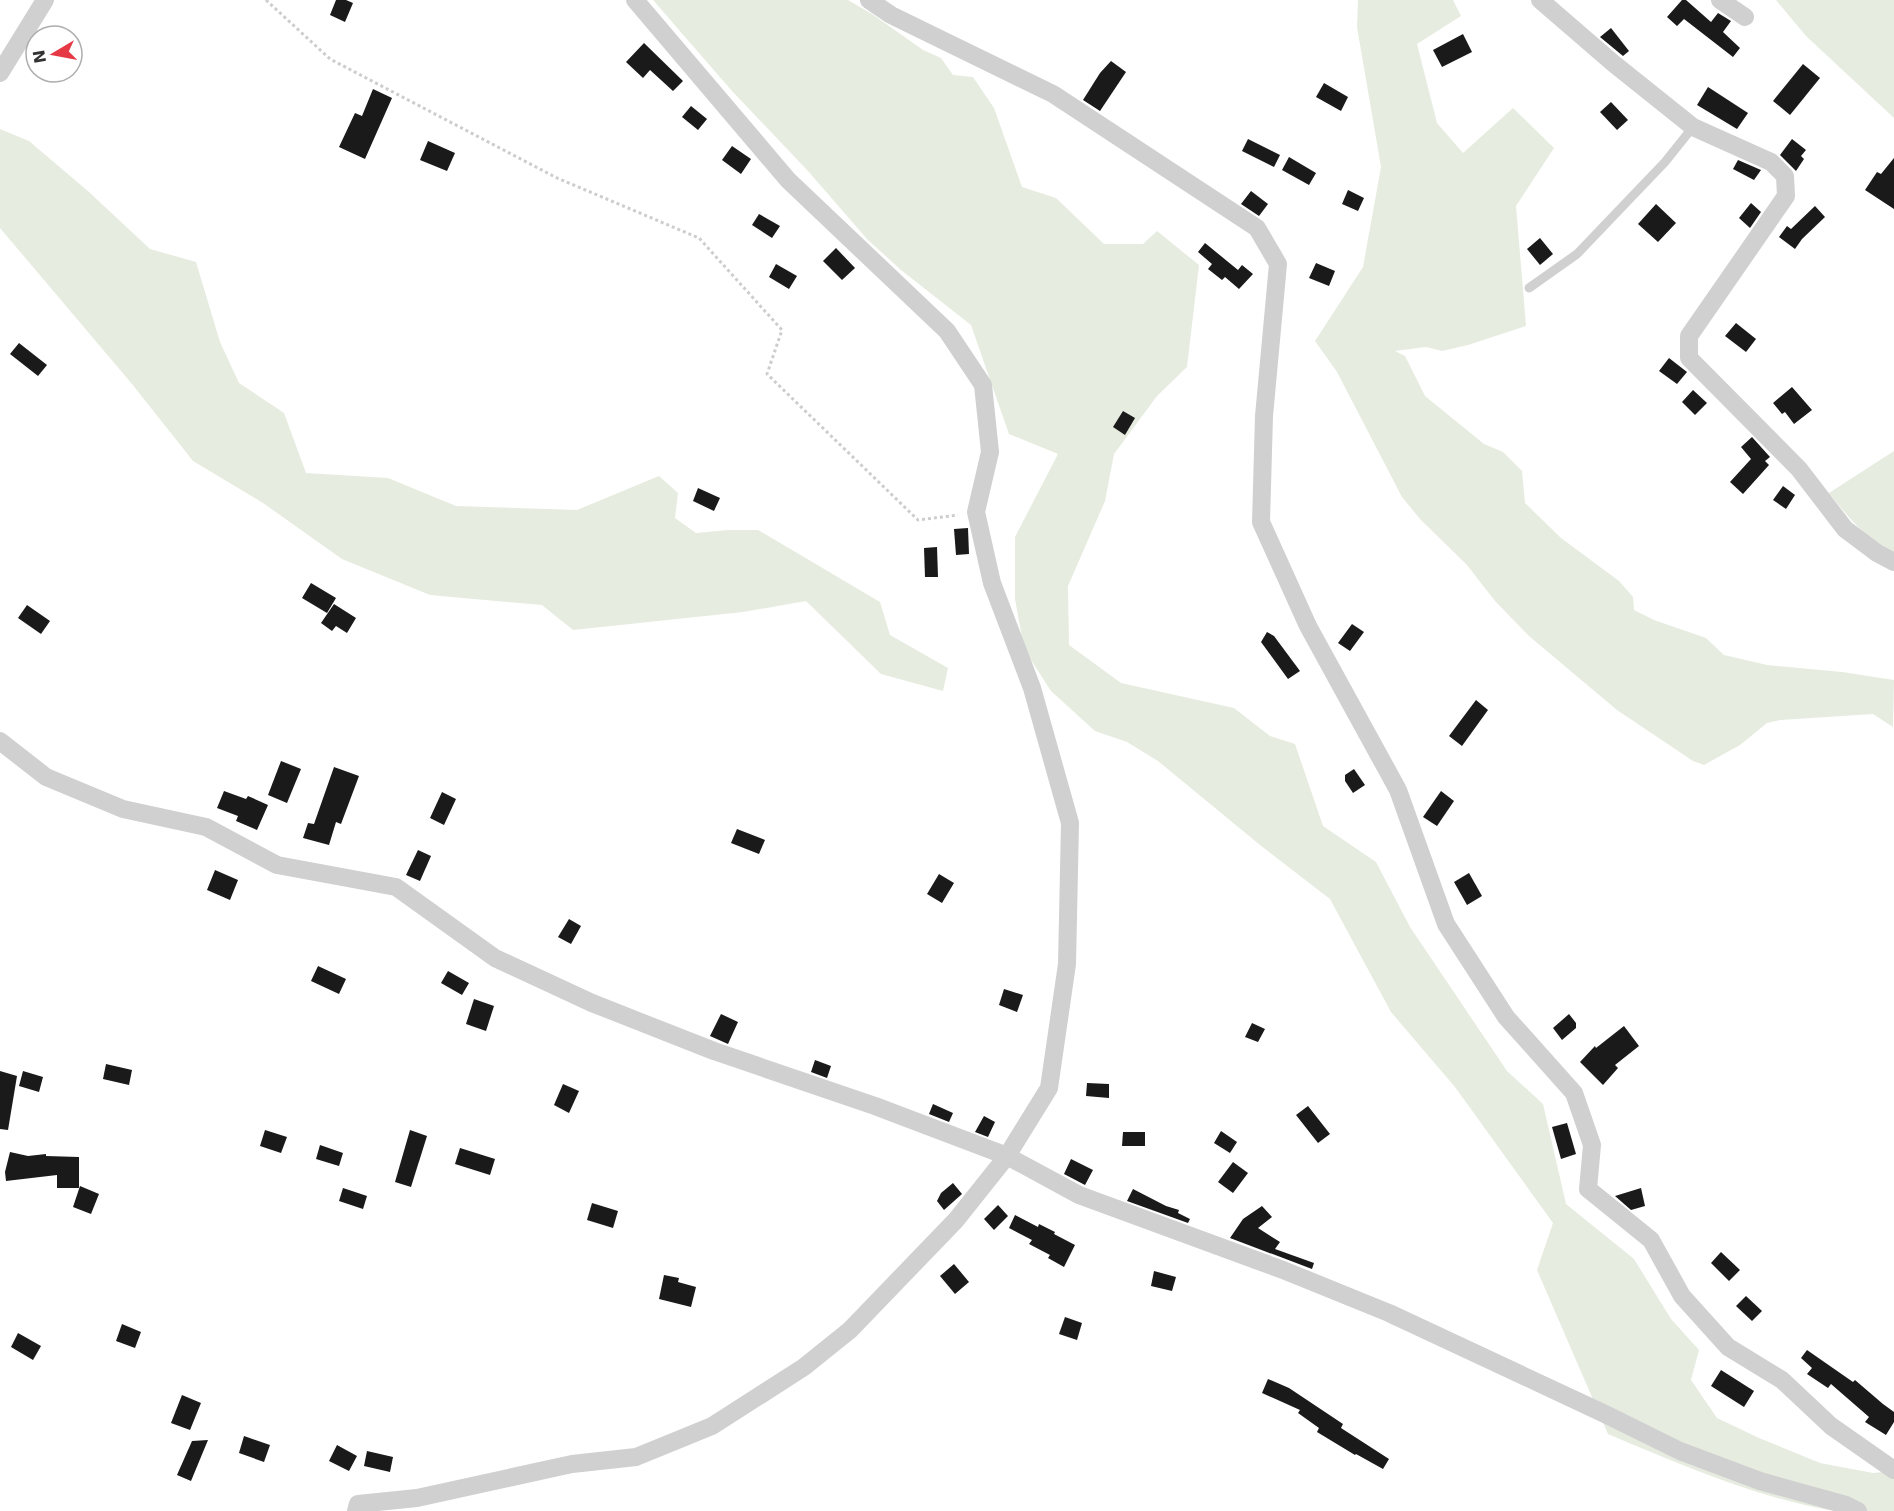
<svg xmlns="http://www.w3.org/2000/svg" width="1894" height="1511" font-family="'DejaVu Sans',sans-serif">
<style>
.green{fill:#e6ecdf}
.building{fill:#1a1a1a}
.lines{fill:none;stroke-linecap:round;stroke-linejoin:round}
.path{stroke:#cdcdcd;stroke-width:3;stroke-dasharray:3 3;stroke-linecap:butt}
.lane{stroke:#d0d0d0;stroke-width:9}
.street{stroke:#d0d0d0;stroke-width:18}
</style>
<rect width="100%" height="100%" fill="#fff"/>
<g class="green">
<path d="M653,0H848L872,14L923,50L941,58L953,75L973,77L994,108L1022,187L1056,198L1104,244H1143L1157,231L1199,265L1187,367L1157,396L1114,454L1105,501L1068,586L1069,645L1121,683L1234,708L1270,736L1295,744L1323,826L1376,862L1410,927L1507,1071L1543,1104L1566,1204L1634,1259L1671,1319L1699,1350L1691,1380L1717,1418L1759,1438L1820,1463L1873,1473L1894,1471V1511C1875,1511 1853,1511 1834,1511C1755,1497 1681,1465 1608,1434L1537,1270L1553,1223L1455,1087L1391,1012L1330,899L1260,845L1158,761L1127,742L1095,731L1051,691L1024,649L1015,599V537L1058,454L1009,434L971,325L901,270L867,239L808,171L732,91Z"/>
<polygon points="1358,0 1453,0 1461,16 1417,44 1437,123 1463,153 1513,108 1554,148 1516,206 1526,326 1468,345 1442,351 1426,347 1395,351 1405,356 1425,396 1484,444 1503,452 1522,471 1525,503 1561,538 1619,581 1633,597 1634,610 1654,620 1706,638 1724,655 1767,665 1842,672 1894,680 1893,727 1873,714 1780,720 1767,723 1740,745 1704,765 1693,761 1617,710 1529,636 1495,601 1467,565 1420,519 1402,497 1337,372 1315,341 1363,267 1381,167 1357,27"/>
<polygon points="1776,0 1894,0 1894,118 1806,36"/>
<polygon points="0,129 29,141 89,192 150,249 196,262 220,342 239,383 284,413 306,473 388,478 456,506 577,510 659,476 678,493 675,518 696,533 728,530 758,530 880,602 890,635 948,668 943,691 881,674 806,601 743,612 573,630 542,605 430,595 342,559 263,503 193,461 132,384 0,228"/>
<path d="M1894,451V554C1867,540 1847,516 1829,493Z"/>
</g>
<g class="building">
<polygon points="336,0 346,0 353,3 345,22 330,15"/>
<polygon points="1682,0 1686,0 1711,22 1718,13 1731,21 1723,32 1740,48 1733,57 1684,19 1677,26 1667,17"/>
<polygon points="1611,28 1629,51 1623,56 1600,37"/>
<polygon points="1463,34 1472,52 1442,67 1433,50"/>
<polygon points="644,43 683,81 673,91 650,70 643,78 626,62"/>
<polygon points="1111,61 1126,72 1100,111 1083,100 1100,73"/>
<polygon points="1803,64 1820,78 1790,115 1773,101"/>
<polygon points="1324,83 1348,97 1341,111 1316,97"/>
<polygon points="1708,87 1748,113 1737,129 1697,105"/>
<polygon points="373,89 392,98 365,159 339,147 355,113 362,116"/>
<polygon points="1611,102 1628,120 1617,130 1600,112"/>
<polygon points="691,106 707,119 698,130 682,117"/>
<polygon points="1248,139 1280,155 1274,167 1242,151"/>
<polygon points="1792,139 1806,150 1801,156 1804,159 1796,171 1780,155"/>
<polygon points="428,141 455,153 447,171 420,160"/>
<polygon points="732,146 751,159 741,174 722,160"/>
<polygon points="1289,157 1316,173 1309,185 1282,170"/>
<polygon points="1894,158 1894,209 1865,190 1877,172 1881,174"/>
<polygon points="1738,160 1761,170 1754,180 1733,169"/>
<polygon points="1348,190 1364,198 1358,211 1342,204"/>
<polygon points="1251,191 1268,204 1259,216 1241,204"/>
<polygon points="1751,203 1761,212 1750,228 1739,218"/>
<polygon points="1656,204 1676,223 1658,242 1638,224"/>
<polygon points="1815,206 1825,217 1802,239 1795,249 1779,237 1787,226 1791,229"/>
<polygon points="759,214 780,226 772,238 752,225"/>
<polygon points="1540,238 1553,254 1540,265 1527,249"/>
<polygon points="1205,243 1238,270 1242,265 1253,274 1239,289 1225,277 1222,280 1208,269 1212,264 1198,252"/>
<polygon points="836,248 855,268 842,280 823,261"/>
<polygon points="1316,263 1335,271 1329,286 1309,278"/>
<polygon points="776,264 797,276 789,289 769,277"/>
<polygon points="1736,323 1756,339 1746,352 1725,336"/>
<polygon points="19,343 47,365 38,376 10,354"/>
<polygon points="1669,358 1687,372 1677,384 1659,371"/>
<polygon points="1792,387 1812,410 1794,424 1785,412 1782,414 1773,403"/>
<polygon points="1693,390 1707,403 1695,415 1682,402"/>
<polygon points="1123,411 1135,418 1125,435 1113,427"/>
<polygon points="1752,437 1770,457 1765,461 1769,465 1743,494 1730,482 1751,459 1741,447"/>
<polygon points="1783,486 1795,495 1786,509 1773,500"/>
<polygon points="698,488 720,498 714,511 693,501"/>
<polygon points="968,528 969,554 956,555 954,529"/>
<polygon points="937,547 938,577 925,577 924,548"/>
<polygon points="311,583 336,598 327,613 302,598"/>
<polygon points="334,604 356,618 347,633 336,626 332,631 321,623"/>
<polygon points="27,605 50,621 41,634 18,618"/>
<polygon points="1352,624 1364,632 1350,651 1338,643"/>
<polygon points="1267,632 1274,636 1300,671 1288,679 1261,642"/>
<polygon points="1476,700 1488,710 1462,746 1449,736"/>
<polygon points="281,761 301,769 287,803 268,795"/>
<polygon points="334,767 359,776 341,824 336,822 329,845 303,838 308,823 314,824"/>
<polygon points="1354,769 1365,785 1353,793 1345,781 1345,775"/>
<polygon points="224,791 246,799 248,796 268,805 257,830 236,821 238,816 217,808"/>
<polygon points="1441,791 1454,801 1437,826 1423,817"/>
<polygon points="442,792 456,799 444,825 430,818"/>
<polygon points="737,829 765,840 759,854 731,843"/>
<polygon points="418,850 431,856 420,881 406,875"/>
<polygon points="215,870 238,880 230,900 207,890"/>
<polygon points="1469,873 1482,896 1467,905 1454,882"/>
<polygon points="939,874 954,883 942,903 927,894"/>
<polygon points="569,919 581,926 571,944 558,937"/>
<polygon points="318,966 346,979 339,994 311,981"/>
<polygon points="448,971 469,983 462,995 441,983"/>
<polygon points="1004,989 1023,995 1017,1012 999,1005"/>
<polygon points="474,999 494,1006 486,1031 466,1024"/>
<polygon points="721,1014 738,1022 728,1044 710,1036"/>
<polygon points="1569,1014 1576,1023 1576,1028 1562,1040 1553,1028"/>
<polygon points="1252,1023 1265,1029 1258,1042 1245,1037"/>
<polygon points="1624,1026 1639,1046 1615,1065 1618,1068 1603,1085 1580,1062 1595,1046 1596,1048"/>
<polygon points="815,1060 831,1066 827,1078 811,1072"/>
<polygon points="106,1064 132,1070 129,1085 103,1079"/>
<polygon points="0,1071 17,1076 8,1130 0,1129"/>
<polygon points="23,1071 43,1077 39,1092 19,1086"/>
<polygon points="1087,1083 1109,1084 1109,1098 1086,1096"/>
<polygon points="563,1084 579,1091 569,1113 554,1105"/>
<polygon points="933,1104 953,1113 949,1122 929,1114"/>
<polygon points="1308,1106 1330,1134 1318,1143 1296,1115"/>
<polygon points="984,1116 995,1122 988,1137 975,1132"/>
<polygon points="1567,1123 1576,1154 1561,1159 1552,1127"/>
<polygon points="265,1130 287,1137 281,1153 260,1146"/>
<polygon points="410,1130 427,1136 411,1187 395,1182"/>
<polygon points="1221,1131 1237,1142 1230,1153 1214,1143"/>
<polygon points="1123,1132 1145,1132 1145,1146 1122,1146"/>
<polygon points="320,1145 343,1153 339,1166 316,1159"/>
<polygon points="460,1148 495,1159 490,1175 455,1164"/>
<polygon points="10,1152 28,1156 46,1154 46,1156 79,1157 79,1188 57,1188 57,1175 6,1181 5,1172"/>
<polygon points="1071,1159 1093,1170 1085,1185 1064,1174"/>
<polygon points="1233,1162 1248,1173 1233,1193 1218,1182"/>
<polygon points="953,1183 962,1194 944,1210 937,1201 941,1193"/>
<polygon points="80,1186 99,1194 91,1214 73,1207"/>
<polygon points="343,1188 367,1196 363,1209 339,1201"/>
<polygon points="1641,1188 1645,1206 1631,1210 1615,1196"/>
<polygon points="1133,1189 1166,1206 1179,1210 1178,1213 1190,1219 1188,1223 1127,1201"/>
<polygon points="592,1203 618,1211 613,1228 587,1220"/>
<polygon points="998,1205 1008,1216 994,1230 984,1219"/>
<polygon points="1262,1206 1272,1217 1258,1228 1280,1242 1275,1249 1314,1263 1312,1269 1230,1238 1243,1219"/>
<polygon points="1015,1215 1038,1227 1039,1224 1055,1232 1054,1234 1075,1245 1064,1267 1048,1258 1050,1255 1029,1244 1032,1240 1009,1228"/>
<polygon points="1721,1252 1740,1270 1729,1281 1711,1263"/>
<polygon points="954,1264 969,1282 955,1294 940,1276"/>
<polygon points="1154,1271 1176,1277 1172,1291 1151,1286"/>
<polygon points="664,1275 679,1278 678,1282 696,1287 691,1307 659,1299"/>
<polygon points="1746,1296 1762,1311 1752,1321 1736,1306"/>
<polygon points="1065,1317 1082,1323 1077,1340 1059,1334"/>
<polygon points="122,1324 141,1332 135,1348 116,1341"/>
<polygon points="18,1333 41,1346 33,1360 11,1347"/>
<polygon points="1807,1350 1853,1382 1855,1380 1883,1404 1894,1412 1894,1422 1886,1435 1865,1422 1869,1417 1831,1384 1828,1388 1807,1374 1812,1368 1801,1358"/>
<polygon points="1721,1370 1754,1391 1744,1407 1711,1386"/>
<polygon points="1268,1379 1289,1388 1343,1424 1341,1428 1389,1459 1383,1469 1356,1454 1355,1455 1317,1432 1319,1428 1298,1413 1300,1410 1262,1393"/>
<polygon points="182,1395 201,1403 190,1430 171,1423"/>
<polygon points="244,1436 270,1445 264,1462 239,1453"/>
<polygon points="208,1440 191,1481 177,1475 192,1441"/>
<polygon points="337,1445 357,1456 349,1471 329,1461"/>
<polygon points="367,1451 393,1457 390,1472 364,1466"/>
</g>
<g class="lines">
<polyline class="path" points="266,0 330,59 557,178 699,238 782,330 767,374 918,520 958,515"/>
<polyline class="lane" points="1529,288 1577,254 1665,162 1693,127"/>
<g class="street">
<polyline points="869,0 891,15 1053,94 1257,228 1278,264 1264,416 1261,522 1308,626 1398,790 1446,924 1506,1017 1574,1093 1592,1145 1588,1189 1651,1240 1682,1296 1728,1347 1782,1380 1831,1426 1894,1470"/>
<polyline points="1540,0 1613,63 1693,127 1771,162 1785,176 1786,196 1689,336 1689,358 1799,469 1845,529 1877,553 1894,562"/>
<polyline points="1720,0 1745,17"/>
<polyline points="0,73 45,0"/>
<polyline points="0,741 46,777 123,809 206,827 277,865 396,887 495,958 592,1003 714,1051 875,1106 1007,1156 1079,1195 1283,1270 1389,1313 1605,1414 1680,1451 1760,1481 1846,1505 1858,1511"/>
<polyline points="356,1511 358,1504 417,1498 572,1464 636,1457 712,1426 804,1367 850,1330 956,1220 1007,1156 1049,1088 1067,964 1070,823 1032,688 992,583 976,512 990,452 983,385 947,331 788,180 635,0"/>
</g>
</g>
<g transform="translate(54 54) rotate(260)"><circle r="28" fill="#ffffff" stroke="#adadad" stroke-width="1.5"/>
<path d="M0-4.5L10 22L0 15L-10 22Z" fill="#e63946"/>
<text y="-9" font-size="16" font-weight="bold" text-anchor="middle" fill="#333333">N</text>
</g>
</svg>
